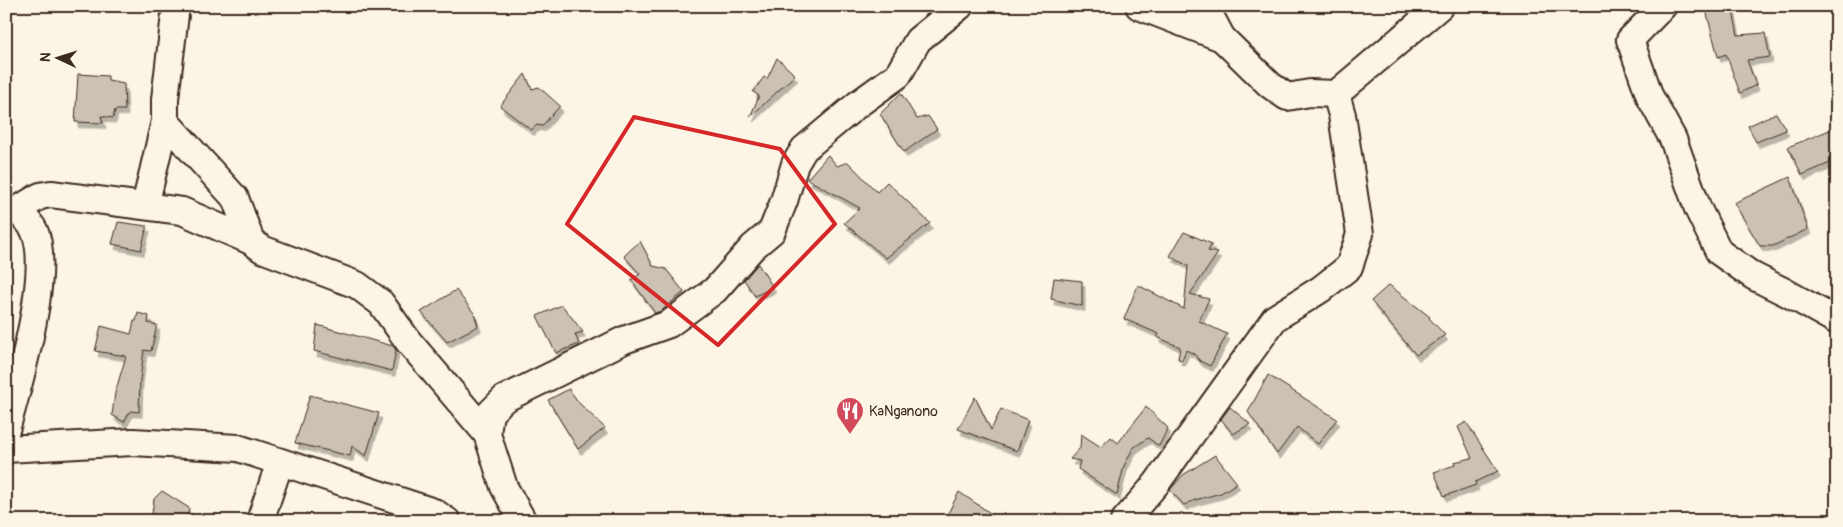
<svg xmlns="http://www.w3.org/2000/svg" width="1843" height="527" font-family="Pangolin,sans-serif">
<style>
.building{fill:#ccc2b3;stroke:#3b2a1e;filter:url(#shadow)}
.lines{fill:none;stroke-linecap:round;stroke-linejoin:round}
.minor-casing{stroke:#3b2a1e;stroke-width:30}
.minor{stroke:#fcf5e5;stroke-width:26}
.marked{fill:none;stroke:#d62828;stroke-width:4;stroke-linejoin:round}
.labels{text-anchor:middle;stroke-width:4.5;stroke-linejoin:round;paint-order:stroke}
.poi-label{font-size:14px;fill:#3b2a1e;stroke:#fcf5e5;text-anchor:start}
</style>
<defs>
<filter id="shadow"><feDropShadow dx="3" dy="5.5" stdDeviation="0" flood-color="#0004"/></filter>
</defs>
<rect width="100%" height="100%" fill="#fcf5e5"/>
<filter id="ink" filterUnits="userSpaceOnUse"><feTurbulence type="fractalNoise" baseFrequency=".02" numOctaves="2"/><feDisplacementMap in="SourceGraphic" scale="10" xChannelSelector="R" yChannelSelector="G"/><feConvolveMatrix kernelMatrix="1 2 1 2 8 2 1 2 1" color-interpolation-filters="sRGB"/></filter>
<g filter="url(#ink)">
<g class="building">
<polygon points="1705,6 1732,6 1738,35 1765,33 1770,57 1747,60 1756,85 1740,93 1726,54 1718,57"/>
<polygon points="777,58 795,75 750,117 759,96 753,92 764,77 767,79"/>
<polygon points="78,74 108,76 108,81 124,84 125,110 115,110 113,118 101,116 103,123 75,122"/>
<polygon points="525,74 532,89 539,87 560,106 542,126 537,125 531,130 500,106"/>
<polygon points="901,93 917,119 928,116 937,129 904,152 880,114"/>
<polygon points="1776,113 1786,130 1756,142 1748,126"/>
<polygon points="1837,127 1833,150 1837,160 1802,175 1788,147"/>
<polygon points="828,155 837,166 848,162 877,192 887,182 930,223 886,258 844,223 860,208 807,179"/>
<polygon points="1790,177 1808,229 1773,246 1760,246 1734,203"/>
<polygon points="118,222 147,226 141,250 112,244"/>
<polygon points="1184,232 1212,244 1208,251 1218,253 1190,294 1209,299 1199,321 1227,334 1210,366 1200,361 1194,354 1186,350 1182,360 1178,359 1180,347 1157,337 1159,334 1124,319 1138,285 1184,309 1188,266 1170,256"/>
<polygon points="640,241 653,266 666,269 684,292 661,311 655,313 631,280 640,274 624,256"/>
<polygon points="758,264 773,287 755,296 744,280"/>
<polygon points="1054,278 1082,281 1082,306 1051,299"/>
<polygon points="1389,285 1430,317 1429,318 1445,335 1416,355 1371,301"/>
<polygon points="456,290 474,313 478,326 447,342 421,312"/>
<polygon points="562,305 583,332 575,334 579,344 556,353 537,316"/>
<polygon points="138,313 149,316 148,323 157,325 151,351 144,350 140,379 139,412 130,411 124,422 112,415 115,393 126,356 95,351 101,326 131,334 134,321 136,321"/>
<polygon points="317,325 393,346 396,350 392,371 314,351"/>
<polygon points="1268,375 1337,419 1318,444 1297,427 1277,454 1248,412"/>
<polygon points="569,389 579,403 605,428 578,449 548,400"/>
<polygon points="310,395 379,413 366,456 352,446 350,456 295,443"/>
<polygon points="975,397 991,430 1001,409 1028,420 1017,451 958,429"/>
<polygon points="1146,407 1168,428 1159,446 1148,438 1133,448 1124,466 1117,495 1078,469 1080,461 1070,459 1080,448 1081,434 1101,447 1111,437 1118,443"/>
<polygon points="1230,407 1250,424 1233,434 1221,419"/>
<polygon points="1466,422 1498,471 1475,482 1476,485 1444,496 1434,472 1455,465 1454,462 1472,458 1458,427"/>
<polygon points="1215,455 1237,483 1221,493 1195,500 1184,505 1170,490 1183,475"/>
<polygon points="162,491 189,508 187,521 151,521 154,499"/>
<polygon points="959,492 1002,521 944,521"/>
</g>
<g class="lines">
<defs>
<g id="minor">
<polyline points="176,6 165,99 165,121 235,198 251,241 262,249 357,285 381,303 408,341 487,434 504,487 523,521"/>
<polyline points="1139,6 1222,38"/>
<polyline points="1205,6 1222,38 1270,85 1287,97 1310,93 1336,94 1440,6"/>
<polyline points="1663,6 1630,40 1650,97 1673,139 1698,209 1719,252 1753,276 1785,292 1837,321"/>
<polyline points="145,206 165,121"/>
<path d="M6,430C18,387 53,269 34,230C31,223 22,216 17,210L40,196L51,194L182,211L251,241"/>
<polyline points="487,434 490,413 504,399 624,340 669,324 715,290 753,247 772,231 784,201 795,164 804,149 858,104 898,75 918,40 960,6"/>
<polyline points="6,449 133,442 238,448 434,512 447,521"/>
<polyline points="260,521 280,462"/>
<polyline points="1124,521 1156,484 1275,318 1321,289 1349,267 1360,234 1342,115 1336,94"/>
</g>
</defs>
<use href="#minor" class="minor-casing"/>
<use href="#minor" class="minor"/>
</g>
</g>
<path class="marked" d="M634,117L780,149L835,224L718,345L567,224Z"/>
<defs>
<symbol id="restaurant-pin" viewBox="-11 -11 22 30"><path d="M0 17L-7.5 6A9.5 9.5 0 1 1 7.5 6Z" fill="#d1495b" stroke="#fcf5e5"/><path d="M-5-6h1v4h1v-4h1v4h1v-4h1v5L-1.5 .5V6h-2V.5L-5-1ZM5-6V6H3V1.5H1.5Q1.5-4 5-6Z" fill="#fff"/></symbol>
</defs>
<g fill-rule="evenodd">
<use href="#restaurant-pin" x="834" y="395" width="32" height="43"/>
</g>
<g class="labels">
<g class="poi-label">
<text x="869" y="416">KaNganono</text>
</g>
</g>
<rect width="1843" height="527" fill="none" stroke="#fcf5e5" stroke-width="25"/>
<rect x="12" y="12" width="1818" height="502" fill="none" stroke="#3b2a1e" stroke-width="2" filter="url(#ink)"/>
<g transform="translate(58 58) rotate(274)" stroke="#fcf5e5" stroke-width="4" paint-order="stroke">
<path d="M0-4L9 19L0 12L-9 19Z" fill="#3b2a1e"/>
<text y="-8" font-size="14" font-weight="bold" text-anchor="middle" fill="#3b2a1e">N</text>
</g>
</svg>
